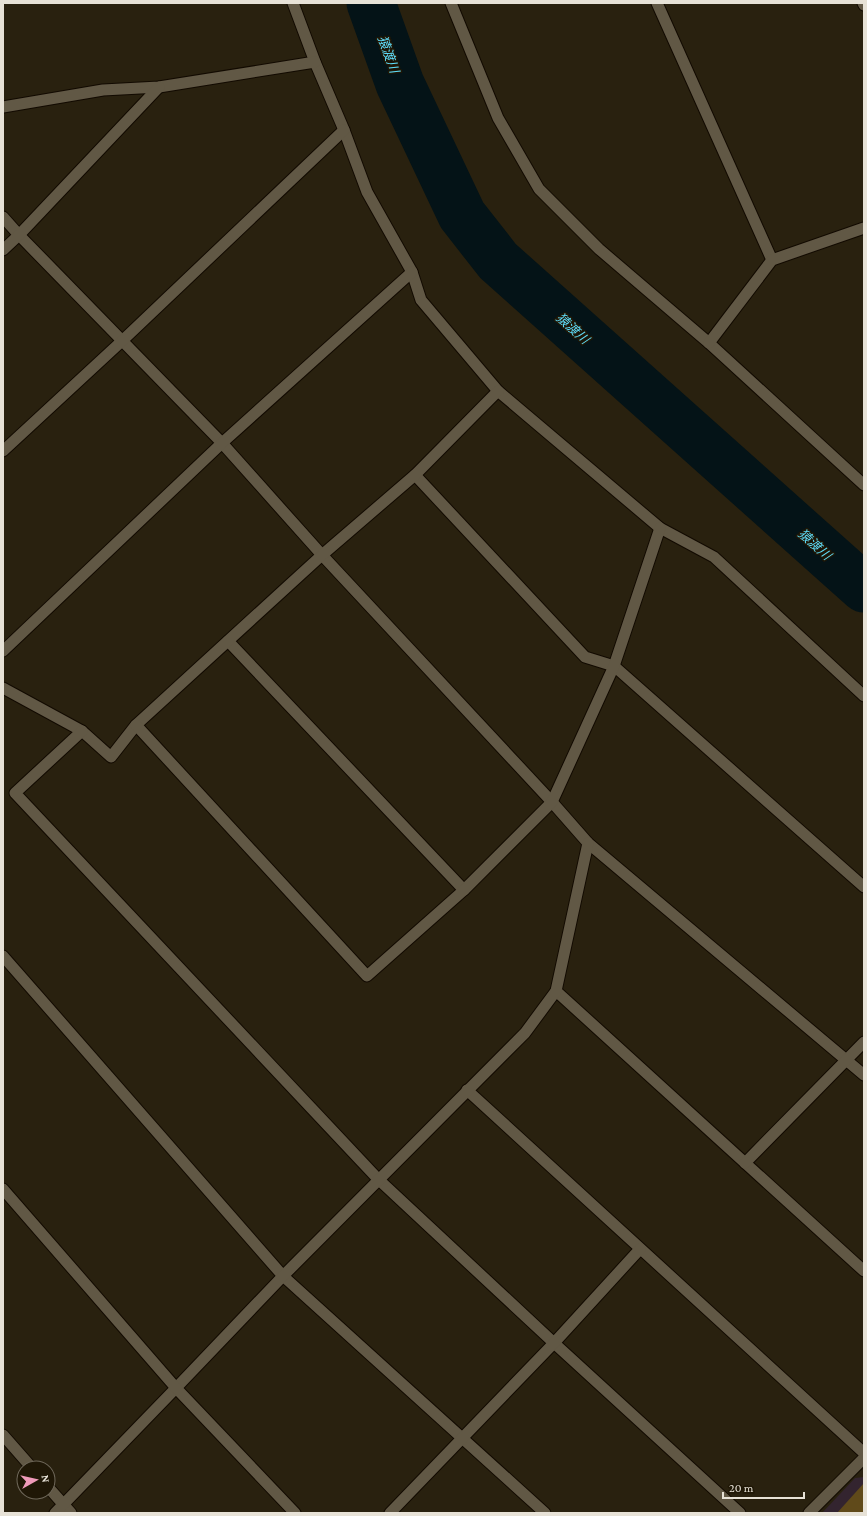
<svg xmlns="http://www.w3.org/2000/svg" width="867" height="1516" font-family="'Crimson Pro','Noto Sans JP',serif">
<style>
.education{fill:#33242f}
.lines{fill:none;stroke-linecap:round;stroke-linejoin:round}
.river{stroke:#041317;stroke-width:49}
.building{fill:#604a1a}
.minor-casing{stroke:#120a00;stroke-width:13}
.tertiary-casing{stroke:#120a00;stroke-width:13}
.minor{stroke:#615845;stroke-width:11}
.tertiary{stroke:#615845;stroke-width:11}
.labels{text-anchor:middle;stroke-width:3;stroke-linejoin:round;paint-order:stroke}
.water-label{font-size:13px;font-style:italic;fill:#5edefc;stroke:#1f1706}
</style>
<rect width="100%" height="100%" fill="#29210f"/>
<polygon class="education" points="864,1477 864,1513 822,1513 855,1478"/>
<g class="lines">
<polyline class="river" points="371,3 400,84 462,215 498,261 864,588"/>
</g>
<polygon class="building" points="864,1483 864,1513 837,1513"/>
<g class="lines">
<defs>
<g id="minor">
<polyline points="293,3 315,62 344,130 367,192 412,272 421,300 498,391 660,528 714,557 864,696"/>
<polyline points="451,3 498,118 539,189 599,249 709,343 864,485"/>
<polyline points="657,3 772,260"/>
<polyline points="863,3 864,5"/>
<polyline points="3,107 103,90 159,87 315,62"/>
<polyline points="3,217 19,235 222,443 322,555 552,802 588,843 864,1075"/>
<polyline points="3,250 19,235 159,87"/>
<polyline points="709,343 772,260 864,228"/>
<polyline points="3,451 123,340 344,130"/>
<polyline points="415,475 585,657 614,666 864,887"/>
<polyline points="228,641 464,890"/>
<polyline points="3,651 222,443 412,272"/>
<polyline points="3,688 82,731 111,757 136,725 322,555 415,475 498,391"/>
<polyline points="136,725 367,976 464,890 552,802 614,666 660,528"/>
<polyline points="82,731 15,793 378,1179 554,1343 740,1513"/>
<polyline points="3,956 283,1276 545,1513"/>
<polyline points="556,991 864,1271"/>
<polyline points="467,1090 864,1453"/>
<polyline points="745,1163 864,1042"/>
<polyline points="3,1435 32,1468"/>
<polyline points="48,1487 71,1513"/>
<polyline points="55,1513 176,1388 283,1276 525,1033 556,991 588,843"/>
<polyline points="390,1513 554,1343 640,1249"/>
<polyline points="809,1513 864,1458"/>
</g>
<polyline id="tertiary" points="3,1189 176,1388 295,1513"/>
</defs>
<use href="#minor" class="minor-casing"/>
<use href="#tertiary" class="tertiary-casing"/>
<use href="#minor" class="minor"/>
<use href="#tertiary" class="tertiary"/>
</g>
<g class="labels">
<g class="water-label">
<text transform="translate(389 54) rotate(70)" y="5">猿渡川</text>
<text transform="translate(573 328) rotate(42)" y="5">猿渡川</text>
<text transform="translate(815 544) rotate(42)" y="5">猿渡川</text>
</g>
</g>
<rect width="867" height="1516" fill="none" stroke="#e7e2d7" stroke-width="8"/>
<g transform="translate(36 1480) rotate(82)"><circle r="19" fill="#1f1706" stroke="#6f685a"/>
<path d="M0-3L7 15L0 10L-7 15Z" fill="#ef9ab9"/>
<text y="-6" font-size="11" font-weight="bold" text-anchor="middle" fill="#e7e2d7">N</text>
</g>
<path d="M723 1492v6h81v-6" fill="none" stroke="#e7e2d7" stroke-width="2"/>
<text x="729" y="1492" font-size="12" fill="#e7e2d7" stroke="#1f1706" stroke-width="3" paint-order="stroke">20 m</text>
</svg>
